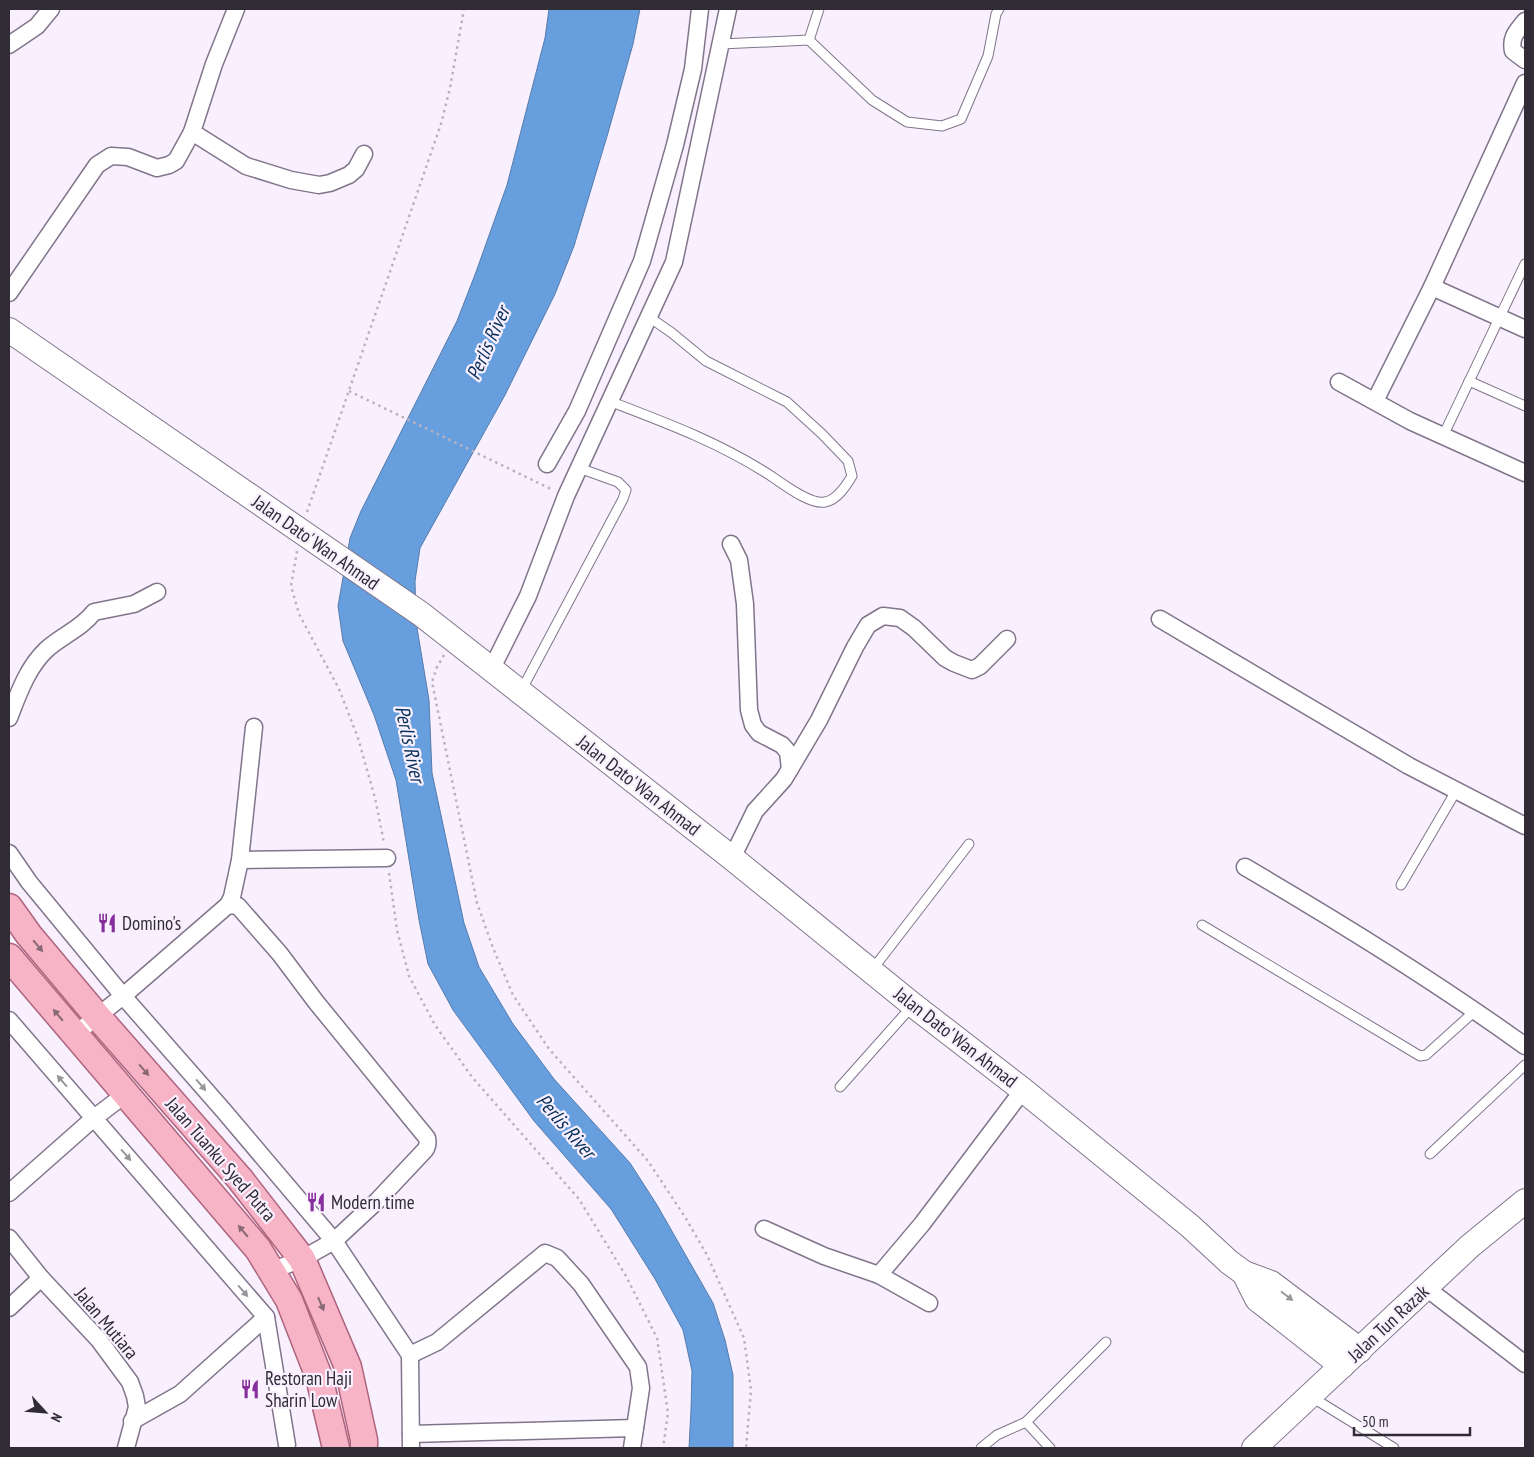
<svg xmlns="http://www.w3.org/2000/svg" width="1534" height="1457" font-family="'PT Sans Narrow',sans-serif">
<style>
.water{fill:#679ede;stroke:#567cab}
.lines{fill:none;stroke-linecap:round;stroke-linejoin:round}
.lane-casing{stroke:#80758a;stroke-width:11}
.street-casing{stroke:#80758a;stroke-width:19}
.secondary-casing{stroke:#80758a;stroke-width:26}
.primary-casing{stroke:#ad647c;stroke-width:29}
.path{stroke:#b9b2bf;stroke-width:2.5;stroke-dasharray:2.5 4;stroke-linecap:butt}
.lane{stroke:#fff;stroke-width:9}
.street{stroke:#fff;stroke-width:16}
.secondary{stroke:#fff;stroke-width:24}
.primary{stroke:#f7b4c7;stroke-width:26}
.oneway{fill:#8a6976}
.oneway2{fill:#98959a}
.labels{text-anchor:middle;stroke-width:4.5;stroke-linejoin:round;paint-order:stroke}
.street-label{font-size:19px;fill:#302b34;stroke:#f8f0ff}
.poi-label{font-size:19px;fill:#302b34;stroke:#f8f0ff;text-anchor:start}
.water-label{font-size:20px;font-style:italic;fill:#082f58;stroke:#f8f0ff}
</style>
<rect width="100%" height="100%" fill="#f8f0ff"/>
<polygon class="water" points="549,9 640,9 633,44 608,133 574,246 555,294 505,395 420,548 415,581 416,622 429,700 432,773 464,923 479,967 513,1024 554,1079 630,1163 657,1205 713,1303 725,1340 733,1375 733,1448 689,1448 691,1410 692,1371 683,1330 655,1279 611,1209 534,1121 453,1010 428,964 419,920 396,780 374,715 343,641 338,606 350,538 361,511 457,321 476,272 507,185 545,38"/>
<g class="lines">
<defs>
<g id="lane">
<polyline points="809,40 819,9"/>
<polyline points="721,44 809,40 872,100 907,122 942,126 961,119 988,56 996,14 999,9"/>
<polyline points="1469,381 1525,406"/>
<path d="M609,401C667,423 723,444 774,478C786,486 811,505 825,502C837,500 846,486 852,476L848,461L822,434L787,402L706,361L672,333L649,317"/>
<polyline points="1443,436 1525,264"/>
<polyline points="521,691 623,499 626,490 618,482 579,468"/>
<polyline points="1401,885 1456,791"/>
<polyline points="1202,925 1420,1056 1426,1055 1476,1010"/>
<polyline points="872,970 969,844"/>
<polyline points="840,1087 913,1005"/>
<polyline points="1430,1154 1525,1065"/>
<polyline points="1310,1396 1394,1448"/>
<polyline points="981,1448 997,1435 1026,1422"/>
<polyline points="1050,1448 1026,1422 1106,1342"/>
</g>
<g id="street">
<path d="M1525,21C1517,31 1510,37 1513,51L1525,60"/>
<polyline points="9,45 37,26 51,9"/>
<polyline points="192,132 246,166 291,180 319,185 330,183 349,175 356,169 364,154"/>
<polyline points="1432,287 1525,329"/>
<polyline points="9,293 97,165 111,156 128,157 157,168 169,165 176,161 192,132 214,64 236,9"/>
<polyline points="1339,382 1410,421 1525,473"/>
<polyline points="1375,401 1432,287 1525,83"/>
<polyline points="547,464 577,411 642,261 675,145 693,69 700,9"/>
<polyline points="731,544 739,560 745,604 749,710 753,725 759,733 782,745 788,752 790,769"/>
<polyline points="1160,619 1409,766 1525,826"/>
<polyline points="491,670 528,596 566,496 674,262 728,9"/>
<path d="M9,718C18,695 27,668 46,650C61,636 81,629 94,612L134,604L157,592"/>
<polyline points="9,853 29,882 123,996 223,1110 334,1241 410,1355 411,1448"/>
<polyline points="732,858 755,811 784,779 819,720 855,647 868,625 883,616 900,618 914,628 945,658 954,663 972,670 980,666 1007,639"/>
<polyline points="240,860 387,858"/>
<path d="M1245,867C1341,923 1435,981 1525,1046"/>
<path d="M228,905L238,906L280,954L316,1002L427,1138C428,1143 428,1146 425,1150L377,1201L334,1241L302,1259L271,1271"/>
<polyline points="9,1020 266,1317 287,1445"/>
<polyline points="74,1035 123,996 228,905 232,897 240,860 254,727"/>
<polyline points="9,1193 94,1118 127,1093"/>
<polyline points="764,1229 824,1256 879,1275 922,1224 1023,1090"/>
<polyline points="9,1238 41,1278 99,1340 130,1382 135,1396 137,1407 126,1448"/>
<polyline points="879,1275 929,1303"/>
<polyline points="1425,1287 1525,1364"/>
<polyline points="9,1308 41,1278"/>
<polyline points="410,1355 437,1342 545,1253 557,1258 581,1284 638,1367 641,1388 632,1448"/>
<polyline points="132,1421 180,1394 266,1317"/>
<polyline points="411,1434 635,1428"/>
</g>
<g id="secondary">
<polyline points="9,330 421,614 732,858 913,1005 1023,1090 1190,1226 1229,1262 1244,1273 1271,1283 1360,1350"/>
<polyline points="1244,1273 1257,1299 1342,1366"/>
<polyline points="1254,1448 1470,1246 1525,1201"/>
</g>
<g id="primary">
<polyline points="9,907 29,935 97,1016 240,1179 302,1259 348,1367 364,1440 364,1448"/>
<polyline points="9,957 258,1249 289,1300 319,1377 336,1448"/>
</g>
</defs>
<use href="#lane" class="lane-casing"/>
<use href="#street" class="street-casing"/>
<use href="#secondary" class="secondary-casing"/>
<use href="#primary" class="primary-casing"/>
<g class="path">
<polyline points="349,391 551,489"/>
<polyline points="307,512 441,124 450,88 464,9"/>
<polyline points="297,551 291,586 299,614 339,689 358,738 375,798 384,843"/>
<polyline points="444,655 437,667 432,682 477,903 493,948 513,995 549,1049 648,1161 685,1217 707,1255 744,1338 751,1390 746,1448"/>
<polyline points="389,873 397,930 409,976 435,1025 472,1077 579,1199 626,1276 657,1338 668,1413 663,1448"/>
</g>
<use href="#lane" class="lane"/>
<use href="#street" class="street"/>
<use href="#secondary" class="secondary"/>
<use href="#primary" class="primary"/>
</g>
<defs><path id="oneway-solid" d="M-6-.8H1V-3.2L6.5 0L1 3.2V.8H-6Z" transform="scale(1.25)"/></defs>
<g class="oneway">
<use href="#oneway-solid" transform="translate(38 946) rotate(50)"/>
<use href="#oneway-solid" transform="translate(58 1015) rotate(-130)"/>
<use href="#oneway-solid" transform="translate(144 1070) rotate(49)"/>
<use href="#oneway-solid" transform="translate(243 1231) rotate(-130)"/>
<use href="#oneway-solid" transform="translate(321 1304) rotate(67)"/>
</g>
<g class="oneway2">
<use href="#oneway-solid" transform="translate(62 1081) rotate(-131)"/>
<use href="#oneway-solid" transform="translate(201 1085) rotate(49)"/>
<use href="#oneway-solid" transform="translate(126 1155) rotate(49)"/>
<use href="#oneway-solid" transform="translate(243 1291) rotate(49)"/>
<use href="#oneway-solid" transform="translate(1287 1296) rotate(37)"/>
</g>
<defs>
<symbol id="restaurant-bare" viewBox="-9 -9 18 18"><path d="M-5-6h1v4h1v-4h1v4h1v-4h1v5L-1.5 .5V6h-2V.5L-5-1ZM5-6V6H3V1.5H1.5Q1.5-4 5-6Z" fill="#862e9b" stroke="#f8f0ff" stroke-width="2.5" paint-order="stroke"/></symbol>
</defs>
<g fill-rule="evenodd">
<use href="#restaurant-bare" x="93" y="909" width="28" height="28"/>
<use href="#restaurant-bare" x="302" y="1188" width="28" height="28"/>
<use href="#restaurant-bare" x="236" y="1375" width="28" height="28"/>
</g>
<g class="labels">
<g class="street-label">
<text transform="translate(316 542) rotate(35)" y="7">Jalan Dato' Wan Ahmad</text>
<text transform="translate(639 785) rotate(38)" y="7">Jalan Dato' Wan Ahmad</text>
<text transform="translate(956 1037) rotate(38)" y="7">Jalan Dato' Wan Ahmad</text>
<text transform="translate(221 1159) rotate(49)" y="7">Jalan Tuanku Syed Putra</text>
<text transform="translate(107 1323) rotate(50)" y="7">Jalan Mutiara</text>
<text transform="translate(1388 1323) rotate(-43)" y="7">Jalan Tun Razak</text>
</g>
<g class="poi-label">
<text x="122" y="930">Domino's</text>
<text x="331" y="1209">Modern time</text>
<text x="265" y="1385">Restoran Haji<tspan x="265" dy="22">Sharin Low</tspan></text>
</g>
<g class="water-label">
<text transform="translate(488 343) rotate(-66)" y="7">Perlis River</text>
<text transform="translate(410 744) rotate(78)" y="7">Perlis River</text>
<text transform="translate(566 1126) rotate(49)" y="7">Perlis River</text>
</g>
</g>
<rect width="1534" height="1457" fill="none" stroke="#302b34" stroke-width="20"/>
<g transform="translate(45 1412) rotate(116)" stroke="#f8f0ff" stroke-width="4" paint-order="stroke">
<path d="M0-4L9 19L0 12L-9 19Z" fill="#302b34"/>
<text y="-8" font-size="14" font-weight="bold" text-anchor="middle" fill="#302b34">N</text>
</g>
<path d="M1354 1427v8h116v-8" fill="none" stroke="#302b34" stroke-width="2.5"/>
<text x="1362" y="1427" font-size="15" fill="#302b34" stroke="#f8f0ff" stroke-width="4" paint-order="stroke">50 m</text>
</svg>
